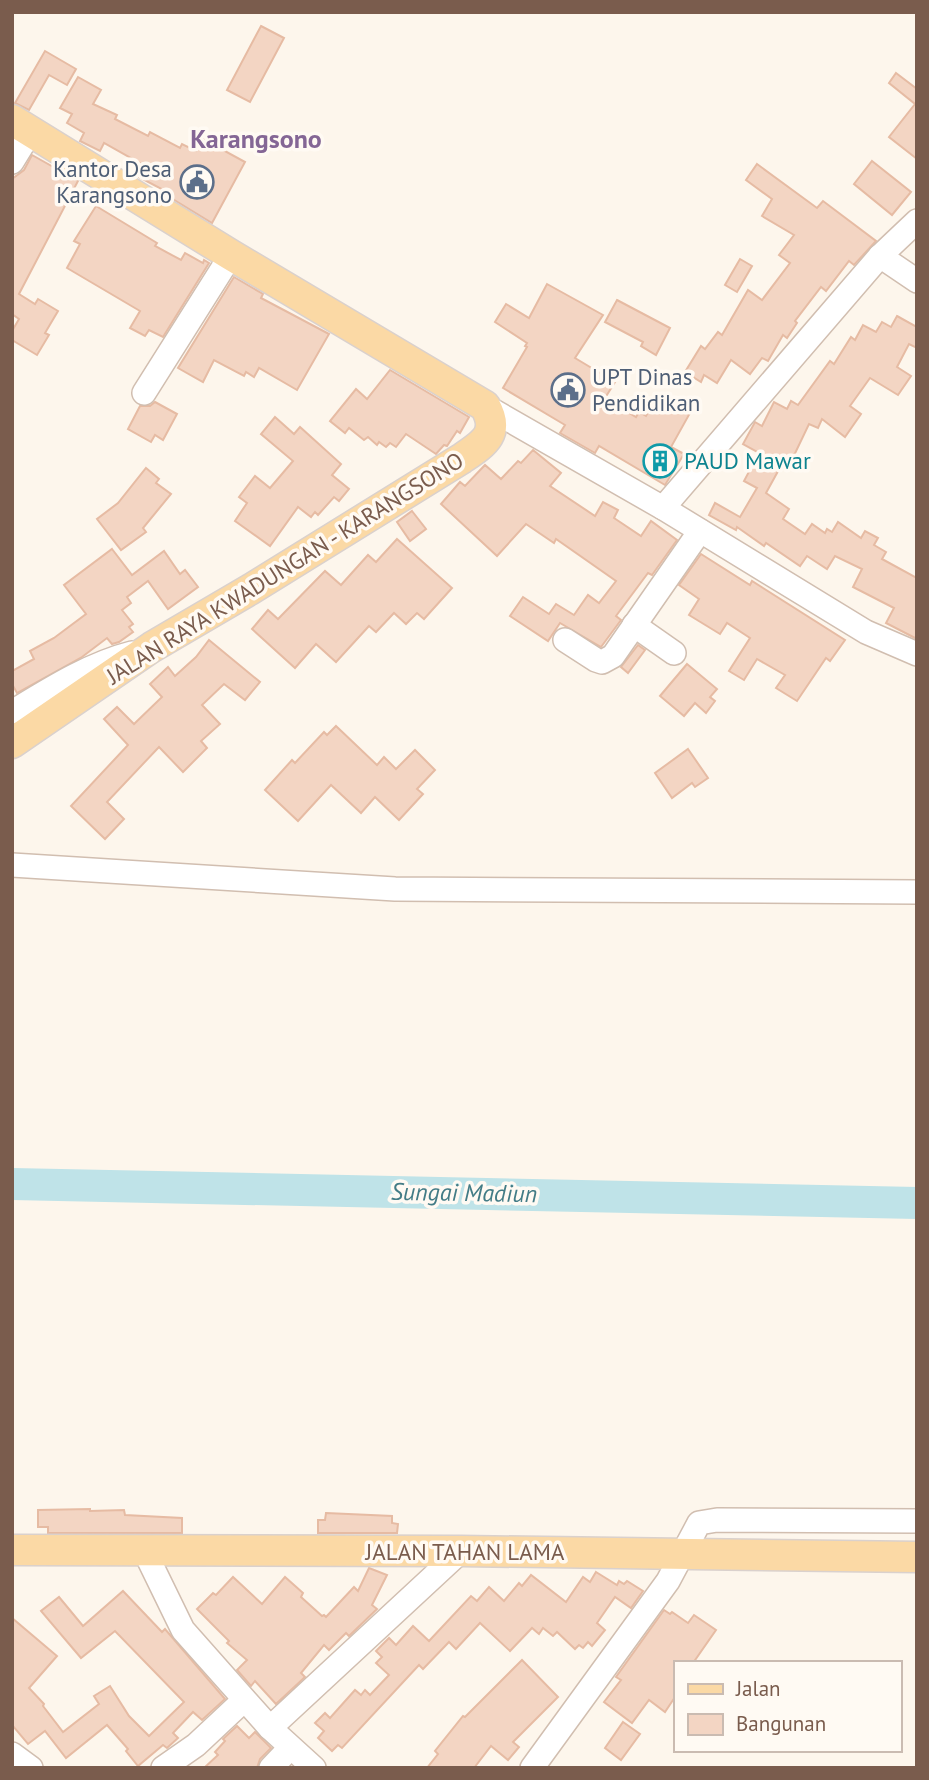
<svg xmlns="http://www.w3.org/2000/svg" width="929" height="1780" font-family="'PT Sans',sans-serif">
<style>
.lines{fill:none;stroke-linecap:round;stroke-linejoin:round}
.river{stroke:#bfe3e8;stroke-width:32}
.building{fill:#f3d5c3;stroke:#e6bba3;stroke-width:2}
.minor-casing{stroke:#d1beb0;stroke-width:26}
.major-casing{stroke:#dad1cd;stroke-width:33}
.minor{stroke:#fff;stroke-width:23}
.major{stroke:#fbd9a5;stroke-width:30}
.labels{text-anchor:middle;stroke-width:7;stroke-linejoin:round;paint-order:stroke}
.service-label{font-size:23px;fill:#4e5e75;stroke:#fffaf3;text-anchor:end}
.culture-label{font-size:23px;fill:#0d838f;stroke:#fffaf3;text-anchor:start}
.street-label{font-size:23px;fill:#7a5c4d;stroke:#fffaf3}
.water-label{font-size:24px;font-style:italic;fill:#437c86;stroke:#fffaf3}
.quarter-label{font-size:26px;font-weight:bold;fill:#846695;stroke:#fffaf3}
</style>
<rect width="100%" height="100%" fill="#fdf6ec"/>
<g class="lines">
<polyline class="river" points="12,1184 917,1203"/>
</g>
<g class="building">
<polygon points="261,26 284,38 250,102 227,90"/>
<polygon points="45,51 76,69 67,85 49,75 29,110 15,103"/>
<polygon points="896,73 917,89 917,159 889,137 915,104 889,83"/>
<polygon points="78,77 101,90 93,104 117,115 115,119 148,136 150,132 180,148 182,144 196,151 203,139 245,162 212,223 171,198 173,195 137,176 143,165 104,143 100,151 80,141 84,133 67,123 72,114 60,108"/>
<polygon points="32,155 78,181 19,294 35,304 38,299 58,311 45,333 49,335 37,355 12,340 12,331 19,319 12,314 12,179 24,170"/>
<polygon points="872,161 911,192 892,215 854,184"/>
<polygon points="757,164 817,208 823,201 876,241 854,265 849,261 826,291 821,287 795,321 797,323 787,338 783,335 768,361 762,358 750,374 731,360 717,383 704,375 701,382 685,372 701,346 705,349 718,332 722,335 748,290 762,300 790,263 779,255 794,235 762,216 772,199 746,180"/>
<polygon points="96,206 157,243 155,246 181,260 185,253 203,263 204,260 209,263 163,337 149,330 145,336 130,328 140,311 67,268 80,244 74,241"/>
<polygon points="740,259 752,266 737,292 725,285"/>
<polygon points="234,277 263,294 261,298 329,334 297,390 259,368 254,377 246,372 244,376 214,360 203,382 178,368"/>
<polygon points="547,284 603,315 575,358 615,382 605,398 636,417 639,412 646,416 658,395 690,413 671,447 684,454 665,485 599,446 595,453 560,433 565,425 503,388 527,347 525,346 527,343 495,322 506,304 529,318"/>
<polygon points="617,300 670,328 656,355 641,346 643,342 605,322"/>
<polygon points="897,316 917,327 917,348 909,344 897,367 911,376 898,395 870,378 850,406 861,414 845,437 822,419 818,428 809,424 788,468 782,464 766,493 789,509 783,519 805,534 812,524 825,533 827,529 832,532 838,522 861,538 865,531 878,538 874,545 886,552 882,559 917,578 917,639 886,623 894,608 853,587 862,569 835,556 827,569 807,556 800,566 766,543 764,546 737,527 736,530 709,515 715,503 740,517 757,488 744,481 759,453 743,444 755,422 762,426 774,402 787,409 791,401 798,405 830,361 834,364 851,337 855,340 863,325 876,332 882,322 891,327"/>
<polygon points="390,370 469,417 460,433 457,431 447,446 444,445 436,454 406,434 396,447 390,443 386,447 379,442 377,445 368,437 364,440 349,428 345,433 330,421 356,389 367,399"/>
<polygon points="155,402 177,414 163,440 155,435 151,442 128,429 140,406 150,406"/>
<polygon points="275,417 294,434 300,427 341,464 332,475 349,489 339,501 334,497 318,515 315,512 311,517 298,507 270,546 235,521 247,503 239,497 255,476 270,488 293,461 261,434"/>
<polygon points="533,450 561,473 550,486 595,516 603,502 618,510 614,518 641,536 651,521 677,540 652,575 648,573 616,616 621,620 601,647 560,623 548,641 510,616 523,597 549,614 556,604 574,615 588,595 599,603 616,581 556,539 554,543 526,524 497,556 441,504 460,482 465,486 485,465 501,479 518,461 521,463"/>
<polygon points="146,468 159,479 156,483 171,494 143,528 146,532 121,550 97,519 118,503"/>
<polygon points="412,511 426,529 410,541 397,522"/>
<polygon points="397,539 452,588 424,619 417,613 406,624 394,613 376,632 369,626 336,662 316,644 295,668 252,629 268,610 278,619 325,571 341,585 368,555 376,562"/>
<polygon points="112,549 132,575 164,551 180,574 185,570 198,587 168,609 148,581 127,597 131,603 122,610 133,624 129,627 133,632 119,642 112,644 107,638 82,657 17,693 12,684 12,671 34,659 30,651 54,638 86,614 64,585"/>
<polygon points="701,554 750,585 752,581 845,640 830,661 826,658 797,701 776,688 785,675 757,659 744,680 729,671 750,638 727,623 720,634 689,615 699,599 679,585"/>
<polygon points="209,640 260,682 245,700 224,684 202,705 220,724 201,741 207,748 183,772 159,747 107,802 124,819 105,839 71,806 128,745 104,719 117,707 134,724 162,697 150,684 168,667 175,676 196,657"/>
<polygon points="638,645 645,650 628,673 621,667"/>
<polygon points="687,664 717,689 710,697 715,701 706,713 695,703 684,716 660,696"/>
<polygon points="336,726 377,765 384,757 396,769 415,750 435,770 417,789 423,794 399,820 375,797 361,813 331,785 298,821 265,790 292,760 295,763 324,732 327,735"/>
<polygon points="688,749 708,778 695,787 692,783 672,798 655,773"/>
<polygon points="90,1509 90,1511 124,1510 125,1515 182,1518 182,1533 48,1533 48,1527 38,1527 38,1510"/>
<polygon points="326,1513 392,1516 392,1523 398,1524 397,1533 318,1533 318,1520 325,1520"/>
<polygon points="369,1568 387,1575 372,1605 377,1609 349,1636 346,1633 329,1650 324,1645 301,1673 305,1677 276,1704 255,1681 251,1686 237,1670 247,1660 227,1643 229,1641 197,1609 213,1593 216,1595 233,1577 262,1604 285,1577 303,1593 301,1597 322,1616 324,1615 326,1617 354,1587 358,1591"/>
<polygon points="596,1572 617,1585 619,1581 624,1584 627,1581 643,1591 631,1608 615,1597 597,1623 605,1630 592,1646 588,1642 583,1648 579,1645 575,1649 557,1632 553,1636 543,1628 539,1634 532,1628 510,1651 480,1623 456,1649 449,1642 423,1669 419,1665 342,1748 338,1745 332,1751 318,1738 324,1731 315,1723 325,1713 330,1718 355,1690 361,1695 365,1690 370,1695 389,1675 376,1663 382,1657 376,1651 389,1638 396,1645 413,1626 429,1641 471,1596 477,1601 489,1587 504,1601 519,1583 522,1586 531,1575 566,1602 583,1577 590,1582"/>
<polygon points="123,1591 162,1632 165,1629 225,1699 202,1720 193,1712 173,1733 178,1738 167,1748 163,1745 138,1766 126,1751 128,1749 107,1725 66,1758 45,1731 28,1744 12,1725 12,1618 57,1656 29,1688 44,1704 43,1706 63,1732 99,1704 94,1696 110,1686 129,1716 149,1736 184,1702 115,1631 81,1658 41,1611 59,1597 83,1626"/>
<polygon points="664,1610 670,1614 672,1612 688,1623 694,1615 716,1630 693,1663 675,1663 675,1697 665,1712 649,1700 632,1723 604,1702 621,1680 616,1677"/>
<polygon points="522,1660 558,1697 513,1742 519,1747 508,1760 491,1746 474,1768 427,1768 438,1754 435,1751 463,1716 465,1717"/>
<polygon points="623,1722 640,1734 621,1760 605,1748"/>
<polygon points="237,1726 249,1738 255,1732 271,1748 260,1759 257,1768 204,1768 218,1755 215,1752 225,1741 223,1739"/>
</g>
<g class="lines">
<defs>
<g id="minor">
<polyline points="12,162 31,131"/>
<polyline points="880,256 917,281"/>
<polyline points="144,393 231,255"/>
<polyline points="485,406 663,508 866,632 917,654"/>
<polyline points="663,508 880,256 917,221"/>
<polyline points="634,625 674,653"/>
<polyline points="565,640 596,660 602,662 613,656 700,531"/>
<path d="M12,712C50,689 89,664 132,653"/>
<polyline points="12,865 395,889 917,892"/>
<polyline points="144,1550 183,1630 270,1728 314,1768"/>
<polyline points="270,1728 461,1551"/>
<polyline points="12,1754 31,1768"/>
<polyline points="163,1768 196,1745 244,1700"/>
<polyline points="271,1768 290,1748"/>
<polyline points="532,1768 668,1581 699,1523 717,1520 917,1521"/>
</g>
<g id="major">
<path d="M12,120L231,255L485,406C501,434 483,444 461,459L251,589L152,647L12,743"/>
<polyline points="12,1550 461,1551 917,1557"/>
</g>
</defs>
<use href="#minor" class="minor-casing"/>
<use href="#major" class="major-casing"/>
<use href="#minor" class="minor"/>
<use href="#major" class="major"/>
</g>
<defs>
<symbol id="civic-ring" viewBox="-11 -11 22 22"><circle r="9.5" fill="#fffaf3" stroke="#5c6f8a" stroke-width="1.5"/><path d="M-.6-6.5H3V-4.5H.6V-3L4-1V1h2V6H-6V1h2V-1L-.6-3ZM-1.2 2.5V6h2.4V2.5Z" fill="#5c6f8a"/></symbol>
<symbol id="building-ring" viewBox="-11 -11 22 22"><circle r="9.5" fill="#fffaf3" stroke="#0f9aa8" stroke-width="1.5"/><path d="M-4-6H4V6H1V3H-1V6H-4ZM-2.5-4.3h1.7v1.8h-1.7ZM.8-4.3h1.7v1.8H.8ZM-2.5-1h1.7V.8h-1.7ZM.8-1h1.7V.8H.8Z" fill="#0f9aa8"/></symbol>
</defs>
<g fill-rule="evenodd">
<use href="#civic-ring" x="178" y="163" width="38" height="38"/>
<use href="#civic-ring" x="549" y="371" width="38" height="38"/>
<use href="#building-ring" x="641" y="442" width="38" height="38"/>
</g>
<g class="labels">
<g class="service-label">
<text x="172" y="177">Kantor Desa<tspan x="172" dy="26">Karangsono</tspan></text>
<text x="592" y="385" text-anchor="start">UPT Dinas<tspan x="592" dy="26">Pendidikan</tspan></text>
</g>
<g class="culture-label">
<text x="684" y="469">PAUD Mawar</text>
</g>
<g class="street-label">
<text transform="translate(285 568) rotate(-32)" y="8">JALAN RAYA KWADUNGAN - KARANGSONO</text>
<text x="465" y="1560">JALAN TAHAN LAMA</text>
</g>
<g class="water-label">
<text transform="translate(464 1193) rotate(1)" y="8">Sungai Madiun</text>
</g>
<g class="quarter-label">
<text x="256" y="148">Karangsono</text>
</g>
</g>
<rect width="929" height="1780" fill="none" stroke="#7a5c4d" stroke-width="28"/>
<rect x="674" y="1661" width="228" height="91" fill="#fffaf3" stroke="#cabbb1" stroke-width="2"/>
<rect x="688" y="1684" width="35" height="10" fill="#fbd9a5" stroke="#cabbb1" stroke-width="2"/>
<text x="736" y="1696" font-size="21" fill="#7a5c4d">Jalan</text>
<rect x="688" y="1714" width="35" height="21" fill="#f3d5c3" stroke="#cabbb1" stroke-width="2"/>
<text x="736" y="1731" font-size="21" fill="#7a5c4d">Bangunan</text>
</svg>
